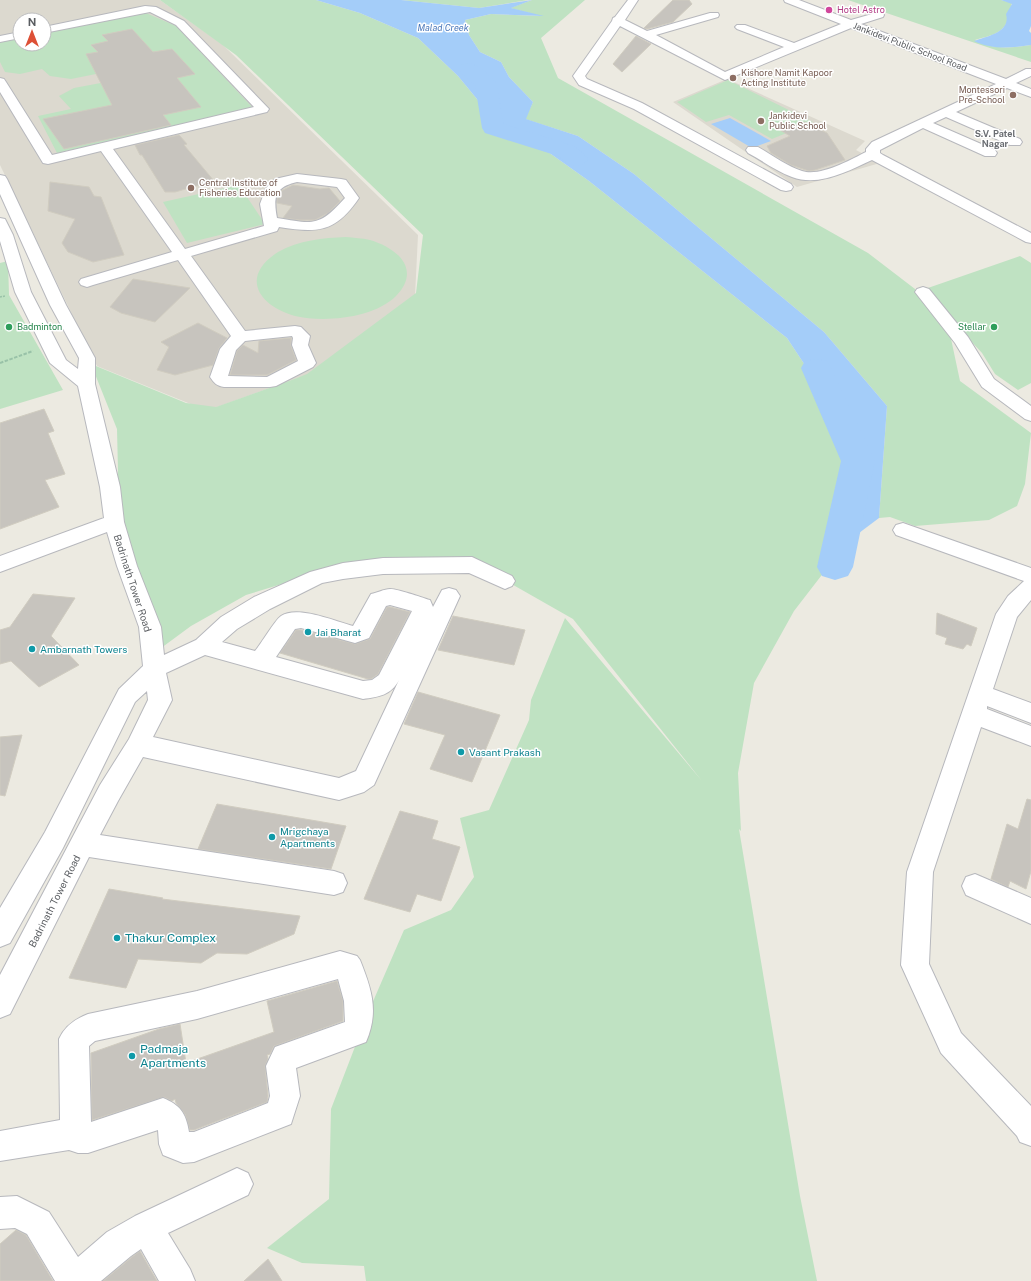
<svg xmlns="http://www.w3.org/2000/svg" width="1031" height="1281" font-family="'Public Sans',sans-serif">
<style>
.education{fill:#dcd9cf;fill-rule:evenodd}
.green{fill:#bfe2c2}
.water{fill:#a4cdf9}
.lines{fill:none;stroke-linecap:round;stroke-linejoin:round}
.river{fill:#a4cdf9;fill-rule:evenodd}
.building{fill:#c7c4be;stroke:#d0ccc0}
.minor-casing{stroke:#b7b8bd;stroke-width:2}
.path-far1{stroke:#99c2a8;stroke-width:1.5;stroke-dasharray:2 1;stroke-linecap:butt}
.path{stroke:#99c2a8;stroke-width:2;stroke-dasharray:3.5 1.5;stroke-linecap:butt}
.minor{fill:#fff;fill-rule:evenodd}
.hotel-dot{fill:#d1479c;stroke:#fff;stroke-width:1.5}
.education-dot{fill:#8d6e63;stroke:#fff;stroke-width:1.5}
.leisure-dot{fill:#2e9e5b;stroke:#fff;stroke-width:1.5}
.culture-dot{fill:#0f9aa8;stroke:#fff;stroke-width:1.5}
.labels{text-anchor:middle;stroke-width:3;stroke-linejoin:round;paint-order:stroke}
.far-hotel-label{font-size:9px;fill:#b23c85;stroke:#fff;text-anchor:start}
.far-water-label{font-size:9px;font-style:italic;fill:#4977ba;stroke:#fff}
.far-street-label{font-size:9px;fill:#5a5d61;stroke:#fff}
.far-education-label{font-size:9px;fill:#785e54;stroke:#fff;text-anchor:start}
.far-neighbourhood-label{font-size:9px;font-weight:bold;fill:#6b6e73;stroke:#fff}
.far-leisure-label{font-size:9px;fill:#27864d;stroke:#fff;text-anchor:start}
.street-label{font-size:10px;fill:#5a5d61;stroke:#fff}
.culture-label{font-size:10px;fill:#0d838f;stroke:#fff;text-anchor:start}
.near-culture-label{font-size:12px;fill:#0d838f;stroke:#fff;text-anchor:start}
</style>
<rect width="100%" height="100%" fill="#eceae1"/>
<g class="education">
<path d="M0,0H160L223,45L418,235L415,296L309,374L217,407H198L97,366L0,165ZM20,20H44V44H20Z"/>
<polygon points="727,79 865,141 856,150 880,163 797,187 673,102"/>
</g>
<g class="green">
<polygon points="160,0 316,0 360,13 418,38 458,76 495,121 541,147 589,181 787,338 842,421 843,545 838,554 794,611 754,683 738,773 741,831 739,829 800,1196 817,1281 366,1281 364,1266 302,1263 267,1248 329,1199 331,1109 368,1013 404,930 451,910 474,877 460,818 489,810 529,720 531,700 565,618 702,781 573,619 473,562 328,570 246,595 191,626 153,654 110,533 118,471 117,429 91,364 186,403 216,407 297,378 307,374 416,293 423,235 236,55"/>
<polygon points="401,0 528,0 479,8"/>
<polygon points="532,0 585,0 541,38 558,78 868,253 915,289 950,334 960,381 1031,433 1025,484 1017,506 989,520 915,526 890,517 879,518 887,406 824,332 634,174 578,136 525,119 533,102 509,77 501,62 480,52 469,35 465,20 491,14 541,16 510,8"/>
<path d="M848,0H1001L1012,3C1010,8 1010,14 1008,19C1004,34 988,36 975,40C992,50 1012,48 1031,45V62Z"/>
<polygon points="146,13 176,26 253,108 57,153 38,116 71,109 59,96 74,88 106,82 101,73 71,79 50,76 42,69 20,74 5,72 0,62 0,42 20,38 20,44 44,44 44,33"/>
<polygon points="728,80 813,122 772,139 729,115 706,122 677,102"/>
<polygon points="239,185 265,224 187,243 163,202"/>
<path d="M346,237C354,238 362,238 370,240C397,248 422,269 396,296C374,318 325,323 295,316C259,306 239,277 278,252C299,240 323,238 346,237Z"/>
<polygon points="1020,256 1031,263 1031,383 1018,390 995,374 982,353 933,300 925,289"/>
<polygon points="8,261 9,295 63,390 0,409 0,263"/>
</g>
<g class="water">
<polygon points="316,0 401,0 479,8 532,0 511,8 544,16 491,14 465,20 469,35 480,52 501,62 509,77 533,102 526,119 578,136 634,174 824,332 887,406 879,518 843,545 842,421 787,338 589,181 541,147 495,121 458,76 418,38 360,13"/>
<path d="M1001,0H1031V26L1029,31L1031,33V45C1012,48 992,50 974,41C988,36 1011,32 1006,14L1012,4Z"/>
<polygon points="730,118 771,141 752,148 711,124"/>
</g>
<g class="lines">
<g class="river">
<path d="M468,63C479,65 489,74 496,83L504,124L574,146L584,154L588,159L584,164L576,166L568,164L558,156L485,133L482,128L475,85L457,69L461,65Z"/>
<polygon points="816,359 827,361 831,368 875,461 853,567 848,576 835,580 822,576 817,567 841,461 801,368 805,361"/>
</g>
</g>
<g class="building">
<polygon points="673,0 689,0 692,4 673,22 647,29 644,28"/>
<polygon points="132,29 153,52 172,49 195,74 177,78 201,107 163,115 171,125 64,149 43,119 112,105 86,54 98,52 91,45 108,41 102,35"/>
<polygon points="636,36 651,44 622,72 613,64"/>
<polygon points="805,122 827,133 845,160 815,170 809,171 791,165 771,153 767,146 790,136 780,130"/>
<polygon points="179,135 187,144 184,145 214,181 175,192 165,192 142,155 140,155 135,145"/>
<polygon points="50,182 89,187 94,196 101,197 124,255 93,262 68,252 62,243 75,219 48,211"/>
<polygon points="293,185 320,189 329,188 340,201 328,213 315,220 300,220 283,218 292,206 277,203 277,199 281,191"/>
<polygon points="133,279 190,288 155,322 121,313 110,307"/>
<polygon points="198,323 227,338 219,348 213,365 175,375 157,370 169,347 161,342"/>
<polygon points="291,338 291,346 296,360 267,375 230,375 237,351 243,345 258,353 259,341"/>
<polygon points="44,409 54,431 48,433 65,474 45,480 59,507 0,529 0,423"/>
<polygon points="33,594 75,598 51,636 79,665 39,687 11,661 0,664 0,630 10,627"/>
<polygon points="387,607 390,607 410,612 378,674 371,679 368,679 280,653 296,630 301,630 355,644 370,639"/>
<polygon points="937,613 977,628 971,646 967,644 963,649 945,644 947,638 936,634"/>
<polygon points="453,616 525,630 514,665 438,650"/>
<polygon points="418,692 500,715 472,782 430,769 445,735 404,724"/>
<polygon points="22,735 5,796 0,795 0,737"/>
<polygon points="1027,799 1031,800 1031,871 1026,889 1010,881 1008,887 991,879 1007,824 1018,829"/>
<polygon points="217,804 346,826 331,869 198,849"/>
<polygon points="400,811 438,821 432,839 460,847 441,901 417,894 410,912 364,899"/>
<polygon points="109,889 163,898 162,899 300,916 294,934 247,954 217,953 201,963 138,959 126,988 69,978"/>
<polygon points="337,981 343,1001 343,1021 274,1046 270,1054 267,1055 268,1059 265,1066 268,1096 267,1102 194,1130 190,1130 185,1114 176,1103 175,1099 172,1101 164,1097 92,1120 91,1053 159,1029 180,1024 186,1063 274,1032 267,1001"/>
<polygon points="16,1230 26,1235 53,1281 0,1281 0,1244"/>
<polygon points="140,1251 157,1281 103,1281 132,1257"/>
<polygon points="268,1259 282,1281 244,1281"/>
</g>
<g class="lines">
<defs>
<g id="minor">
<path d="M628,0H638L625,20L647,31L710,13H718L719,15L718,17L656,35L725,72L784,47L737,29L735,27L737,25H745L794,43L841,24L785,2L784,0H799L851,20L879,12L883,13L884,15L883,17L861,24L1006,79L1026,69H1031V76L1016,83L1031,89V97L1007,88L956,112L1020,139L1022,142L1020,145H1010L946,117L933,123L995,150L997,153L995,156H985L923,128L880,150V153L883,155L1031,233V243L1026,242L872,160C848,171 819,187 792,177C776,171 763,161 748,153L746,150L748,147H758C772,155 786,166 802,171C820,177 850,160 866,152V149L872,142L996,84L851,28L725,80L620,26L585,76L587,79L642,103L791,184L793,187L791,190L786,191L781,190L634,109L579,85L573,76L612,21L613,18L615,17Z"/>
<path d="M145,6L156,7L184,21L269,109L267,112L113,149L185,249L264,226L260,204L266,188L275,179L297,174L341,179L346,180L359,198C335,233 318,233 279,227L277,231L191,256L245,331L295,326L301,327L310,336L308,345L316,363L313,367L276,386L270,387H224C217,386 214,383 210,377L220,349L231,336L178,260L93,285L87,287L81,285L79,282L81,279L172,252L101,151L48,164L43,163L0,92V78L4,79L6,82L52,155L254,107L176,25L150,12L44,33V27ZM297,182L337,187L345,198C319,227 314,224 277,218C273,197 275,187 297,182ZM292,336L293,338L292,345L298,361L267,377L228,376L236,350L245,341Z"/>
<polygon points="20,32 20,38 0,42 0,36"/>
<path d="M0,175L5,176L7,179L66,305L95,358V384L120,487L124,522L137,566L161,627L164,655L196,640L221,617L254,597L310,572L343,563L383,558L472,557L512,576L515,581L512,586L505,589L469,573L383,574L343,579L322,583L270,609L237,629L222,642L255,651C261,644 275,620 281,616C297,605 335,621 353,626L371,594C377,593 384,589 390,589C398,589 420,597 430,600L433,607L442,590L449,588L456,590L460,596L374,785L364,792L339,800L143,757L118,801L100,835L334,871L343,874L347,883L343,892L334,895L89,857L10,1014L0,1018V975L100,785L129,739L148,700L147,691L135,702L63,848L10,943L0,947V908L45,832L119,689L143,666L139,627L117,566L107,532L0,572V556L104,518L100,487L78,386L50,363L15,292L0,241V218L5,219L13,235L31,292L66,360L78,369L79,358L50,305L0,194ZM390,605L412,611L379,675L372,680L363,681L276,657L295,629L301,628L355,643L369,638L386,606ZM205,655L363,699C379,697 391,695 399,680L356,771L339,778L153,737L172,700L166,673Z"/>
<polygon points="923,287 929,289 968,337 994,379 1031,406 1031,421 1025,419 982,387 955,343 915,292 917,289"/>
<polygon points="903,523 1031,568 1031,600 1017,617 993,689 1031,703 1031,723 987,706 987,709 1031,726 1031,746 981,727 933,872 929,964 961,1033 1031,1106 1031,1146 1020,1142 1017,1136 941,1053 901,965 907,872 996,614 1008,596 1024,581 896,535 893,530 896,525"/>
<polygon points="975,874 1031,898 1031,924 966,895 962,886 966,877"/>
<path d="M340,951L357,956L360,960C372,990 379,1012 366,1042L296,1068L300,1096L291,1124L194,1162L183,1163L163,1155L159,1144L158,1130L88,1153H78L69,1150L0,1161V1131L60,1120L59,1039C65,1026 75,1019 88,1014L197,991ZM338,979L344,1001L345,1022L275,1047L266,1066L270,1096L268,1103L194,1132H189C186,1113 180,1105 163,1098L91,1122L89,1046L95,1041L197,1019Z"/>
<polygon points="237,1168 248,1173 253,1184 248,1195 168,1233 190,1269 195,1281 159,1281 141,1249 131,1256 101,1281 55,1281 27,1234 15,1228 0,1229 0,1197 17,1196 49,1212 78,1257 107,1232 135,1216"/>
</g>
</defs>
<use href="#minor" class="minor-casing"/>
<polyline class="path-far1" points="0,297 5,296"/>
<polyline class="path" points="0,363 33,351"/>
<use href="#minor" class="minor"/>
</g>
<circle class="hotel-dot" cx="829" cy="10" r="4"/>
<g class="education-dot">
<circle cx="733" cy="78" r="4"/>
<circle cx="1013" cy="95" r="4"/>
<circle cx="761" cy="121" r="4"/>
<circle cx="191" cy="188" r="4"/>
</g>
<g class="leisure-dot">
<circle cx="9" cy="327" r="4"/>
<circle cx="994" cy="327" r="4"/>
</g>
<g class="culture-dot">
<circle cx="308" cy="632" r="4"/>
<circle cx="32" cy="649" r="4"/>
<circle cx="461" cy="752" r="4"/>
<circle cx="272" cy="837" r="4"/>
<circle cx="117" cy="938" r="4"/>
<circle cx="132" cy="1056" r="4"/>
</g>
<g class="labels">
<g class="far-hotel-label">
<text x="837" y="13">Hotel Astro</text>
</g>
<g class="far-water-label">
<text x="443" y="31">Malad Creek</text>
</g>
<g class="far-street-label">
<text transform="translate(910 47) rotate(21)" y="3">Jankidevi Public School Road</text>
</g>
<g class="far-education-label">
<text x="741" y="76">Kishore Namit Kapoor<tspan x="741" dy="10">Acting Institute</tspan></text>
<text x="1005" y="93" text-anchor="end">Montessori<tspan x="1005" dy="10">Pre-School</tspan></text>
<text x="769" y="119">Jankidevi<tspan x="769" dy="10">Public School</tspan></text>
<text x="199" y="186">Central Institute of<tspan x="199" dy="10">Fisheries Education</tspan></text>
</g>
<g class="far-neighbourhood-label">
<text x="995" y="137">S.V. Patel<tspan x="995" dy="10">Nagar</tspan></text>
</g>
<g class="far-leisure-label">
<text x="17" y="330">Badminton</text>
<text x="986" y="330" text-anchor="end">Stellar</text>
</g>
<g class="street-label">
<text transform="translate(133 583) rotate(72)" y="4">Badrinath Tower Road</text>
<text transform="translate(54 901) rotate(-63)" y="4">Badrinath Tower Road</text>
</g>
<g class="culture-label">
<text x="316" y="636">Jai Bharat</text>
<text x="40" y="653">Ambarnath Towers</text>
<text x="469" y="756">Vasant Prakash</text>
<text x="280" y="835">Mrigchaya<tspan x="280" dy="12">Apartments</tspan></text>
</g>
<g class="near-culture-label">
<text x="125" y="942">Thakur Complex</text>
<text x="140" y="1053">Padmaja<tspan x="140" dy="14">Apartments</tspan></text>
</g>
</g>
<g transform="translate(32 32)"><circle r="19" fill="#ffffff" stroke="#bdbec0"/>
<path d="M0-3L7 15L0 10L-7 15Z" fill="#dd5036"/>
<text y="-6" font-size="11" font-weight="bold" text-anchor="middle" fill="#5a5d61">N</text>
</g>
</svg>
